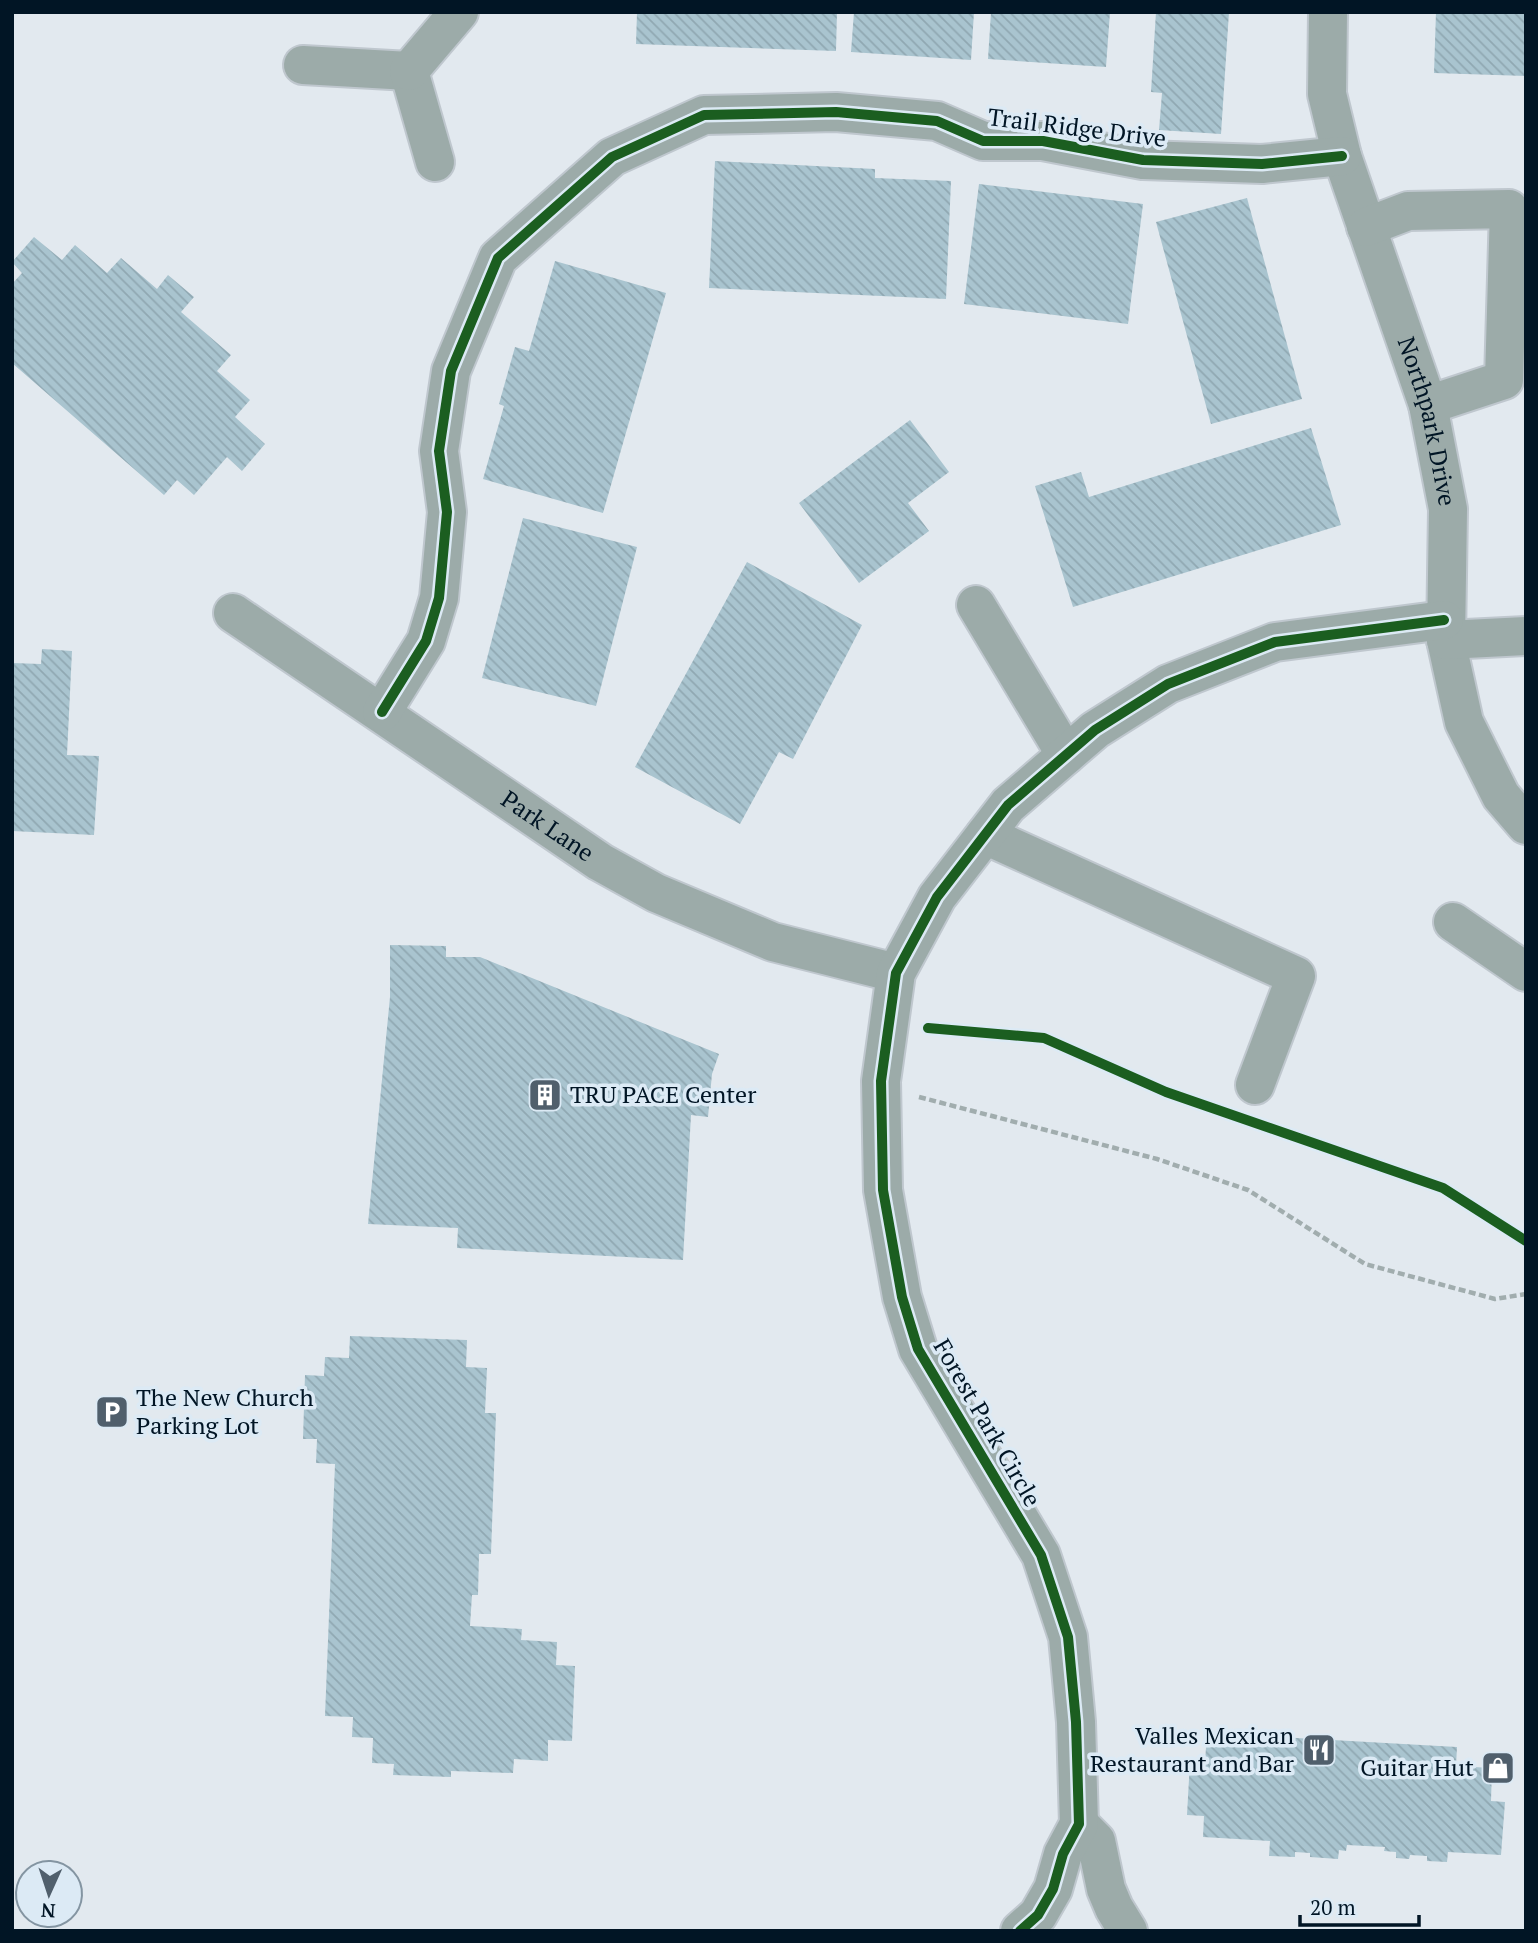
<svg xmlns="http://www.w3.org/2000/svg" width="1538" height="1943" font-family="'PT Serif',serif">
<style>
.building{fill:url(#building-back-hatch)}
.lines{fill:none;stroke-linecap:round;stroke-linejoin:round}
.minor-casing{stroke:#bfc7ce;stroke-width:42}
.path{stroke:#a1adae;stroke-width:4.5;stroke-dasharray:7 3.5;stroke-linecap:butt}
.minor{stroke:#9caba9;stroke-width:38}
.cycleway-casing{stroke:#dceaf5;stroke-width:15}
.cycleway{stroke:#1b5e20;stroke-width:10}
.labels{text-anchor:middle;stroke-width:7;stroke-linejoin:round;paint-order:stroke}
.street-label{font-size:24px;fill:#011525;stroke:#dceaf5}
.poi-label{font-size:24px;fill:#011525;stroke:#dceaf5;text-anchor:start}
</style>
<defs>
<pattern id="building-back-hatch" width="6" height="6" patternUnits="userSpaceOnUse" patternTransform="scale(1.75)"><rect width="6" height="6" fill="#a9c4cf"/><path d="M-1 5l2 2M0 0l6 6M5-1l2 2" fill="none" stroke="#90a8b2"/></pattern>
</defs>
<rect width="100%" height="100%" fill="#e2e9ef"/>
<g class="building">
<polygon points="637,12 837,12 836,51 636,44"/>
<polygon points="854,12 974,12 971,60 851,52"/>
<polygon points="991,12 1110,12 1106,67 988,59"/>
<polygon points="1156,12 1229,12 1221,134 1159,130 1162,93 1151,92"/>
<polygon points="1436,12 1526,12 1526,76 1434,73"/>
<polygon points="715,161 875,169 875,178 951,181 946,299 709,288"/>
<polygon points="979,184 1143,204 1128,324 964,304"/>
<polygon points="1247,198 1302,399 1211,424 1156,222"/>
<polygon points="34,237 62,260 75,245 107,273 121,258 157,289 168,275 194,297 181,312 231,355 217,371 250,400 235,417 265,444 242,471 227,457 194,495 177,480 164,495 12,363 12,284 22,273 12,262"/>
<polygon points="555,261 666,293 603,513 483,479 504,406 499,404 515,347 529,351"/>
<polygon points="910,420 949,472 908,503 929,531 859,583 799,503"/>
<polygon points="1311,428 1341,525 1073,607 1035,486 1081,472 1089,497"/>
<polygon points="523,518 637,547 596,706 482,678"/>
<polygon points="747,562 862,625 793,759 779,752 740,824 635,767"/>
<polygon points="42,649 72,651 67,755 99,756 94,835 12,831 12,663 41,664"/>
<polygon points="390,945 446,946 446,957 480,957 719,1054 712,1074 708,1117 691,1115 683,1260 457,1248 458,1228 368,1224 390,997"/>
<polygon points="350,1336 467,1340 466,1367 487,1368 485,1413 496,1413 491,1554 479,1554 478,1595 472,1595 470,1626 522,1629 521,1640 557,1642 556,1665 575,1666 572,1741 548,1740 548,1761 514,1759 513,1773 451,1771 451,1777 393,1775 394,1764 372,1763 373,1738 352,1737 353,1717 325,1716 335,1464 316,1463 317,1439 303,1439 305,1375 324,1376 325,1357 349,1358"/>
<polygon points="1207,1733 1457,1747 1456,1766 1492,1768 1491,1801 1505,1802 1501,1855 1448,1852 1447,1862 1427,1861 1427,1856 1410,1855 1409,1859 1396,1858 1396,1852 1384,1851 1385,1847 1347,1845 1346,1851 1339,1850 1338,1859 1310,1857 1310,1853 1295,1852 1295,1857 1269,1856 1270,1841 1203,1837 1204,1816 1187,1815 1190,1761 1205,1762"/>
</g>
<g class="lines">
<defs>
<g id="minor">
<path id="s1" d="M1328,12L1327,94L1342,156L1428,405L1448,509L1446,640L1464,722L1501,796L1526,825"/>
<polyline points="303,65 409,71"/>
<polyline points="409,71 435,162"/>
<polyline points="409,71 459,12"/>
<polyline points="1366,227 1408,211 1509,209 1504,380 1428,405"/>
<polyline points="976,605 1066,755"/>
<path id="s2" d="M233,613L600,862L656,893L773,942L896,973"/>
<polyline points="1446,640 1526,636"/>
<polyline points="382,712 426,641 439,598 447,512 439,451 451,371 498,258 612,157 704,115 836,112 937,121 983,141 1043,141 1143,160 1262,164 1342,156"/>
<polyline points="985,835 1296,976 1255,1085"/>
<polyline points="1453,922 1526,972"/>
<polyline points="1079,1824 1096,1841 1106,1889 1114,1908 1128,1931"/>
<polyline points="1020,1931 1038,1915 1053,1889 1063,1854 1079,1824 1076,1722 1068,1637 1041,1555 918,1349 902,1297 883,1190 881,1081 896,973 937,897 1008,805 1095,730 1168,684 1275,642 1444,620"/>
</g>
</defs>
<use href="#minor" class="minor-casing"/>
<polyline class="path" points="919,1097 1157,1159 1248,1190 1365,1264 1495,1299 1526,1294"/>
<use href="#minor" class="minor"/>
<defs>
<g id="cycleway">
<polyline points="382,712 426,641 439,598 447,512 439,451 451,371 498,258 612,157 704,115 836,112 937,121 983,141 1043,141 1143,160 1262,164 1342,156"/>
<polyline points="928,1028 1044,1038 1166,1092 1443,1188 1526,1241"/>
<polyline points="1020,1931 1038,1915 1053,1889 1063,1854 1079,1824 1076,1722 1068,1637 1041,1555 918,1349 902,1297 883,1190 881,1081 896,973 937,897 1008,805 1095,730 1168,684 1275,642 1444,620"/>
</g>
</defs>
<use href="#cycleway" class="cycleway-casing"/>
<use href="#cycleway" class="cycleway"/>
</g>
<defs>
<symbol id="building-square" viewBox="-11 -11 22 22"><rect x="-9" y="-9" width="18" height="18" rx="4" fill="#505f6c" stroke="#dceaf5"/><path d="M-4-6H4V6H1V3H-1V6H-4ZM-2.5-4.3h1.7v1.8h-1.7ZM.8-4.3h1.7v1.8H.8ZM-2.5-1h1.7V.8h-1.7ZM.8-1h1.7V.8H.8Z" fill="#fff"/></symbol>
<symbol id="parking-square" viewBox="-11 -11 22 22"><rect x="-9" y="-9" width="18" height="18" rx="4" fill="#505f6c" stroke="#dceaf5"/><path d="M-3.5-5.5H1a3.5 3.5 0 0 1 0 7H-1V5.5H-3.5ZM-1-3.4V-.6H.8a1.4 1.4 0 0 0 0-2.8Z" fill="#fff"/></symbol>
<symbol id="restaurant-square" viewBox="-11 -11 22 22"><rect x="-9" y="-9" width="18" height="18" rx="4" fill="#505f6c" stroke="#dceaf5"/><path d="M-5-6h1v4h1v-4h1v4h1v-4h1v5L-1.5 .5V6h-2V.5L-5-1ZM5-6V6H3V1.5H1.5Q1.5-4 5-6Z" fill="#fff"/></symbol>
<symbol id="shop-square" viewBox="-11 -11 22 22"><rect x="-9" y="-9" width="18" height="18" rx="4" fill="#505f6c" stroke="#dceaf5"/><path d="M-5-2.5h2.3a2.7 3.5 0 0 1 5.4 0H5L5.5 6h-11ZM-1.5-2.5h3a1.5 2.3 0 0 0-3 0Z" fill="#fff"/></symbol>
</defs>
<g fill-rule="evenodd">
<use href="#building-square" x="526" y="1076" width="38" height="38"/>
<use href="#parking-square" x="93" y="1393" width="38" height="38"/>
<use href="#restaurant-square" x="1300" y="1731" width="38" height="38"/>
<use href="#shop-square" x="1479" y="1749" width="38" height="38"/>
</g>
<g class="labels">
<g class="street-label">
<text transform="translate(1077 128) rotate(7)" y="8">Trail Ridge Drive</text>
<text dy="8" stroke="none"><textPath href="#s1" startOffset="425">Northpark Drive</textPath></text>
<text dy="8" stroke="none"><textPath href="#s2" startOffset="380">Park Lane</textPath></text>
<text transform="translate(987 1423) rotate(60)" y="8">Forest Park Circle</text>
</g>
<g class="poi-label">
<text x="570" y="1103">TRU PACE Center</text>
<text x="136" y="1406">The New Church<tspan x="136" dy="28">Parking Lot</tspan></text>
<text x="1294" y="1744" text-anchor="end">Valles Mexican<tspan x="1294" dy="28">Restaurant and Bar</tspan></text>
<text x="1474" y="1776" text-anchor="end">Guitar Hut</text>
</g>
</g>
<rect width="1538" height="1943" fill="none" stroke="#011525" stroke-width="28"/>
<g transform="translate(49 1894) rotate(183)"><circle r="33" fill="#dceaf5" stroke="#8495a2" stroke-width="2"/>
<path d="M0-5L12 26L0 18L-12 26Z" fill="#505f6c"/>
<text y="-10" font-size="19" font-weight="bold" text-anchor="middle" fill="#011525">N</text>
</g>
<path d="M1300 1915v10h119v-10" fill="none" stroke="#011525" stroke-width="3.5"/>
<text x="1310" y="1915" font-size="21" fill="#011525" stroke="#dceaf5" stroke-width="5" paint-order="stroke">20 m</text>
</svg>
